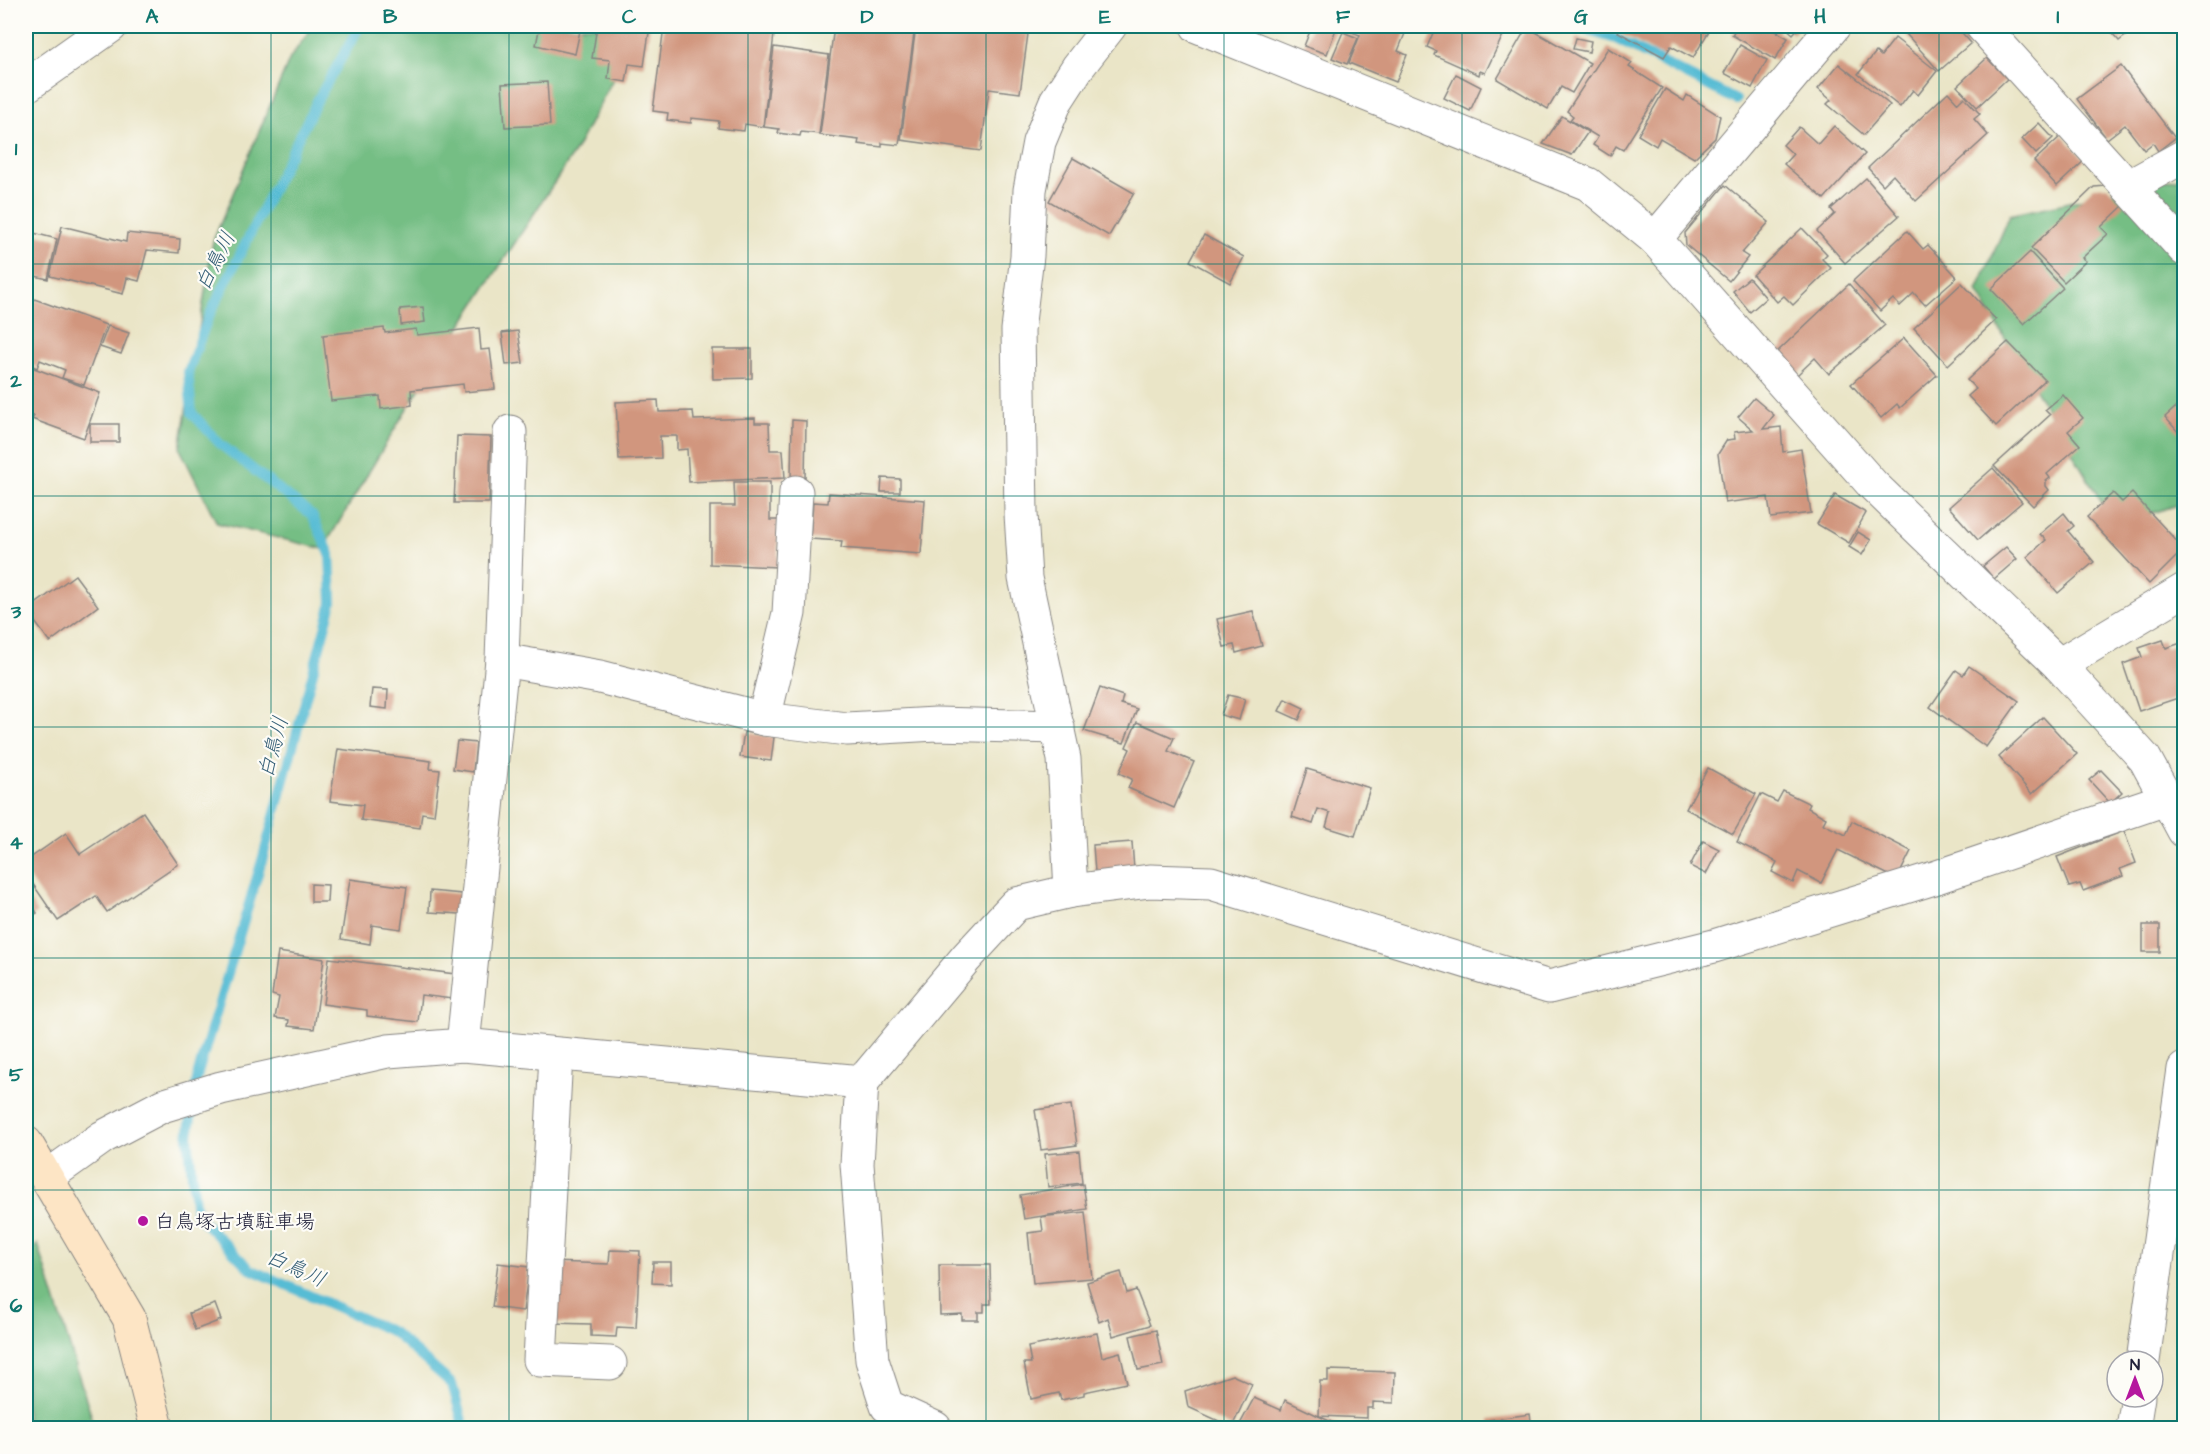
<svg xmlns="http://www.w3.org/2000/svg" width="2210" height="1454" font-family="'Architects Daughter','Klee One',sans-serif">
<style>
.forest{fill:#75be84;stroke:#4c7060;stroke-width:1.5}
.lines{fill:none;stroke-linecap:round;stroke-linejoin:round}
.stream{stroke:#56bcd4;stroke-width:10}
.building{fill:#d1967e}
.street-casing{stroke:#868481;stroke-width:35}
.secondary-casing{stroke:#868481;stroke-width:35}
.street{stroke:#fff;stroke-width:33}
.secondary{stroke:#fde5c5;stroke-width:33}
.grid{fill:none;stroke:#0f766e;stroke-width:1.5;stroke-opacity:0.55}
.poi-dot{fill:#b5179e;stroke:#fdfcf7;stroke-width:2}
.labels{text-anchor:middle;stroke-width:4.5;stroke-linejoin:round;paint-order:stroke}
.poi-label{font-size:20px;fill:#22223b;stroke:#fdfcf7;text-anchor:start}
.water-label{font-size:21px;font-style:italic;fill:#376078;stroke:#fdfcf7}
.neatline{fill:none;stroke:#0f766e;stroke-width:2}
.grid-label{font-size:20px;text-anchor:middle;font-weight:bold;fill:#0f766e}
</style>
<rect width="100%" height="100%" fill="#fdfcf7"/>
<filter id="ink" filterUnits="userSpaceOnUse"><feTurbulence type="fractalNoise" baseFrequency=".0167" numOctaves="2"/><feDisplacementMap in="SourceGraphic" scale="12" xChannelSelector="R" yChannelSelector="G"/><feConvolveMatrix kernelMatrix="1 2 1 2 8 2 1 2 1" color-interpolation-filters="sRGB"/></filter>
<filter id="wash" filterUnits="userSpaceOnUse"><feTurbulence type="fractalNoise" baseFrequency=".008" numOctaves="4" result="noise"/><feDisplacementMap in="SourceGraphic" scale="24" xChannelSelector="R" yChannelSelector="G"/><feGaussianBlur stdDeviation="1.35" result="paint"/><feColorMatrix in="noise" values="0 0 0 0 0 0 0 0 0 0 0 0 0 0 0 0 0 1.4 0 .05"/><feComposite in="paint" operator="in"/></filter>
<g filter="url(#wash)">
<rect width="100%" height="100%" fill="#eae5c7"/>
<g class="forest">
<polygon points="313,26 641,26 575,151 409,405 323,549 217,523 180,449 213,241 290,58"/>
<polygon points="2184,177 2184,503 2115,525 1977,291 2010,215"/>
<polygon points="38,1244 95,1428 26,1428 26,1255"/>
</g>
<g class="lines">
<g class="stream">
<polyline points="360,26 319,97 208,318 188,372 192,413 220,444 312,515 330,554 332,602 263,857 198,1073 188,1137 196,1214 250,1269 393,1332 452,1384 464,1428"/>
<polyline points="1572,26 1616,39 1736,100"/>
</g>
</g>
<g id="blocks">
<g class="building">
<polygon points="528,26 581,26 575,54 536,45 539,30"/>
<polygon points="597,26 650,26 644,66 629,64 626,82 608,79 610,60 592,58"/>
<polygon points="664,26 775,26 763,127 745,124 744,131 718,128 719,121 691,118 691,123 667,120 668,113 653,111"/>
<polygon points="834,26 915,26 899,145 882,143 882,147 858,144 859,140 820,135"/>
<polygon points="916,26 967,26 1028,34 1020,93 989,89 981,151 901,140"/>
<polygon points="1312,26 1336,29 1327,54 1304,46"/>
<polygon points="1355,26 1408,26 1398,51 1407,55 1396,82 1349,63 1360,35 1352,32"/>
<polygon points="1436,26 1492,26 1505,31 1485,73 1480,71 1479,75 1434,55 1436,51 1427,47"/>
<polygon points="1621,26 1712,26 1693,58 1671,46 1664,57 1618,32"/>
<polygon points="1737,26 1767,26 1788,38 1775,60 1732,35"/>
<polygon points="1770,26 1782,26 1778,32"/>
<polygon points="1784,26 1800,26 1793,34"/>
<polygon points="1899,26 1956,26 1971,43 1939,71"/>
<polygon points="2106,26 2138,26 2119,41"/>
<polygon points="1527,27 1590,63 1572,93 1561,87 1548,109 1497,79"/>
<polygon points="1343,32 1358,38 1347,64 1332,58"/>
<polygon points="1576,38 1591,41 1589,52 1573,49"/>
<polygon points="1895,38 1937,71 1918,95 1913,90 1900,107 1858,74 1876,52 1881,56"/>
<polygon points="1740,45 1767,60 1752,88 1724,73"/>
<polygon points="774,47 829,55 819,134 801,132 800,136 778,133 779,129 764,127"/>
<polygon points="1608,48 1632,63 1629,67 1662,88 1623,150 1616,146 1610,156 1593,145 1598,137 1570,120 1573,116 1567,111"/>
<polygon points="1987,58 2007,79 1977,107 1957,86"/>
<polygon points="1839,64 1890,105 1864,135 1827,104 1831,100 1818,89"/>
<polygon points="2121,66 2175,138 2158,151 2153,143 2144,150 2125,125 2107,139 2077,99"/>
<polygon points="1456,74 1481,87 1470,111 1444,98"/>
<polygon points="547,82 550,125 505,127 502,84"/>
<polygon points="1665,89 1684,101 1687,95 1720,116 1715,138 1694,158 1660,138 1656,146 1638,135"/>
<polygon points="1948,92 1958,103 1964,97 1980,114 1974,119 1988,135 1916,201 1893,175 1883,185 1868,168"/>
<polygon points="1562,116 1588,132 1572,155 1543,144"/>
<polygon points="2039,123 2053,138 2036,154 2022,139"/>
<polygon points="1834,126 1865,154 1824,199 1784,164 1793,154 1783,145 1799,127 1818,144"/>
<polygon points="2062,135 2085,160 2057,186 2034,161"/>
<polygon points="1073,158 1134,193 1109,236 1049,201"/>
<polygon points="1866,178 1899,216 1845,263 1817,231 1835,214 1831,209"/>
<polygon points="1725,185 1769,222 1742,253 1748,257 1729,281 1686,245 1685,233"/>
<polygon points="2107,186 2124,205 2101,227 2108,234 2082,258 2086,261 2064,282 2031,248 2094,187"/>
<polygon points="62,226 126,242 127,233 180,239 179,253 147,250 139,281 127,278 123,294 50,276"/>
<polygon points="1802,228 1827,254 1822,259 1831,268 1793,305 1784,296 1777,302 1753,275"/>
<polygon points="26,231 57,239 48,279 26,274"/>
<polygon points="1907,231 1923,249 1928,245 1957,277 1925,305 1914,293 1900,306 1893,299 1880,311 1853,281"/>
<polygon points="1204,235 1244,257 1230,283 1190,261"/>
<polygon points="2030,252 2063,288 2024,324 1991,289"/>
<polygon points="1749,278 1766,298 1750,312 1733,291"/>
<polygon points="1962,283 1996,320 1948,365 1914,328"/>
<polygon points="1849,284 1885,325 1829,374 1815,358 1797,375 1777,352"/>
<polygon points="26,296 106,325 84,385 62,378 65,370 40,360 37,368 26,363"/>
<polygon points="423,307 425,322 401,325 400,309"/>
<polygon points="108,326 129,333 121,354 100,347"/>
<polygon points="384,328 385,333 416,329 417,335 479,328 481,350 490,349 495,389 464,392 463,384 411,390 412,405 381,409 380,396 331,401 323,335"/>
<polygon points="518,331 523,363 506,365 502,333"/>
<polygon points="1904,338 1937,375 1900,408 1897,404 1881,418 1851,384"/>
<polygon points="2008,342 2045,380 1996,426 1968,396 1976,389 1967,380"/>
<polygon points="712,349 752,349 752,378 713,379"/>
<polygon points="26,365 100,393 84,438 32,419 34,416 26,413"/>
<polygon points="2063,395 2083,418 2068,431 2080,445 2047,474 2050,478 2046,481 2046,486 2049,490 2033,506 1994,466 2050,415 2045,410"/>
<polygon points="1754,398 1774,415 1763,429 1781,427 1783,452 1801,449 1811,513 1771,518 1768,497 1725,503 1718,454 1727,440 1735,439 1734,432 1753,430 1738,417"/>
<polygon points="658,400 659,412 693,411 694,420 755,418 755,423 769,423 770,450 783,450 785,478 689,482 687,449 677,450 677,436 660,436 661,458 619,460 616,402"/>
<polygon points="2184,400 2184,428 2179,433 2165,417"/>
<polygon points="792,420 806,421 805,479 791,479"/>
<rect x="90" y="424" width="29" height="18"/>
<polygon points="457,436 491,437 489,503 454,503"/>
<polygon points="1993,468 2022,502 1978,540 1949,507"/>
<polygon points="882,478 900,479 900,492 881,492"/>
<polygon points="734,482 770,482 770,520 778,520 778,567 710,564 710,506 735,506"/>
<polygon points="829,493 925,500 921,554 841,548 842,541 810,539 813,502 828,503"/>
<polygon points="2113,493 2122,502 2132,493 2184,549 2149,584 2087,517"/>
<polygon points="1835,495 1866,513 1849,543 1817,524"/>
<polygon points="2064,513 2074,526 2068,531 2094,562 2058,593 2027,557 2046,540 2040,534"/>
<polygon points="1858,532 1871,540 1862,555 1849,547"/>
<polygon points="2006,547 2017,559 1994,579 1983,566"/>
<polygon points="75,575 98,606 50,642 32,618 36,616 30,608"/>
<polygon points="1253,611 1262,646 1236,653 1234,645 1224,647 1217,619"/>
<polygon points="2163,640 2166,648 2184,642 2184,696 2139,711 2123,664 2142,657 2139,648"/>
<polygon points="1969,666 2019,701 1986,747 1930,707 1956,670 1963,675"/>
<polygon points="1100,688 1123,696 1121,704 1137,709 1124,743 1084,731"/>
<polygon points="372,689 388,690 387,709 370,707"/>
<polygon points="1228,695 1245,699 1239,720 1221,715"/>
<polygon points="1285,699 1304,708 1299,720 1279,711"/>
<polygon points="2043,717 2077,754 2032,794 1999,757"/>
<polygon points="1137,722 1174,738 1168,751 1194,762 1174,808 1128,788 1132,779 1119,773 1130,749 1126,747"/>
<polygon points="744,732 774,737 771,761 740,757"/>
<polygon points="457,741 476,743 473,772 453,769"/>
<polygon points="338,749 431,761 430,769 440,770 434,815 422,813 420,828 361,820 363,805 330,801"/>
<polygon points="1708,768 1756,794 1733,834 1686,809"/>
<polygon points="1307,769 1370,788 1355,836 1326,827 1330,813 1318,809 1313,824 1292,817"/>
<polygon points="2101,770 2122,792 2110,803 2089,780"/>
<polygon points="1783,791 1810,804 1808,808 1826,818 1823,824 1846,835 1852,821 1911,851 1897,879 1838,850 1821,883 1798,871 1793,883 1772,872 1777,862 1737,842 1761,794 1777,802"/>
<polygon points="143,812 178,864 107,912 96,896 58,921 26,874 26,861 66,833 80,854"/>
<polygon points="2124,831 2136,863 2120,869 2123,876 2083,891 2080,884 2069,887 2057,857"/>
<polygon points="1703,841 1719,849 1706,874 1690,866"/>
<polygon points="1132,842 1134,870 1095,872 1093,845"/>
<polygon points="350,879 407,887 401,929 372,925 370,944 341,939"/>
<polygon points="311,884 328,885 327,902 311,902"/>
<polygon points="430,891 462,894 460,914 429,912"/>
<polygon points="26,894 37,913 26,920"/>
<rect x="2143" y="925" width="17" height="27"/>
<polygon points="278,952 324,959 314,1029 288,1026 289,1020 275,1018 279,997 272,995"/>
<polygon points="329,958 455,974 452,999 421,995 418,1022 367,1016 367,1010 323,1004"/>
<polygon points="1071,1105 1077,1145 1041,1150 1035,1110"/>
<polygon points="1079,1151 1082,1183 1048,1187 1045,1154"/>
<polygon points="1083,1184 1087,1209 1024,1219 1020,1195"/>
<polygon points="1085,1212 1092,1278 1033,1283 1028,1233 1043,1231 1041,1217"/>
<polygon points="610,1250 640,1251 636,1328 617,1327 616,1337 591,1336 591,1324 550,1323 552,1262 609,1264"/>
<polygon points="653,1262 671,1262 671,1284 652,1283"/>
<polygon points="498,1263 529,1267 523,1311 492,1307"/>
<polygon points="939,1265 990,1265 991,1304 984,1304 984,1312 978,1312 978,1320 962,1320 962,1314 940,1315"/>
<polygon points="1121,1272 1127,1293 1136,1290 1150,1325 1113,1336 1108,1318 1099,1322 1087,1282"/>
<polygon points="215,1304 221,1320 195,1330 189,1313"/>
<polygon points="1156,1330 1163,1365 1138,1370 1130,1336"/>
<polygon points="1097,1333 1102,1357 1120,1352 1127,1383 1084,1392 1084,1395 1061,1400 1059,1393 1031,1399 1024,1363 1031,1363 1028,1347"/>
<polygon points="1328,1370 1395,1372 1394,1403 1373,1402 1373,1408 1367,1408 1367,1418 1319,1416 1320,1381 1328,1381"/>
<polygon points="1232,1375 1252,1384 1232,1427 1188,1407 1185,1391"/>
<polygon points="1254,1398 1281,1410 1285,1400 1344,1428 1238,1428"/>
<polygon points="1530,1414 1532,1428 1490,1428 1489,1420"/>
<rect x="2037" y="1424" width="23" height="4"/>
</g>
</g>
</g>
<g filter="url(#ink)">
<use href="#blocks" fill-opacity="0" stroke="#868481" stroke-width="1.5"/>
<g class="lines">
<defs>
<g id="street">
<polyline points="1197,26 1588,184 1655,239 1872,484 2059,665 2145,759 2184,831"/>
<polyline points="1982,26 2184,249"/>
<polyline points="26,86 111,26"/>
<polyline points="2128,187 2184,156"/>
<polyline points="1655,239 1834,26"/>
<polyline points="502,660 600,677 764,719 847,729 936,724 1058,727"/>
<polyline points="2059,665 2184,590"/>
<polyline points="764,719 789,613 796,492"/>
<polyline points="1071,891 1064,759 1025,578 1021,514 1018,330 1027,256 1030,190 1039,142 1056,101 1078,67 1110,26"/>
<polyline points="463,1045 502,660 510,432"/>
<polyline points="556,1055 540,1360 610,1363"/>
<polyline points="47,1177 103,1137 162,1106 221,1088 388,1051 463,1045 862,1082"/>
<polyline points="2143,1361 2184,1069"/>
<polyline points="935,1428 887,1406 872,1360 857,1164 862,1082 966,958 1016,904 1071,891 1150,881 1211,883 1549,987 1714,946 1934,878 2169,798"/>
<polyline points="2133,1428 2138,1397"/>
</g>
<polyline id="secondary" points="26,1143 129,1318 157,1428"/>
</defs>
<use href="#street" class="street-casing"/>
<use href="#secondary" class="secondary-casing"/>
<use href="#street" class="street"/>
<use href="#secondary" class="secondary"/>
</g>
</g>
<path class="grid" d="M271,26V1428M509,26V1428M748,26V1428M986,26V1428M1224,26V1428M1462,26V1428M1701,26V1428M1939,26V1428M26,264H2184M26,496H2184M26,727H2184M26,958H2184M26,1190H2184"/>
<circle class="poi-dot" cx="143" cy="1221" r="6"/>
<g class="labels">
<g class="poi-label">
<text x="155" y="1228">白鳥塚古墳駐車場</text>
</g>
<g class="water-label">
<text transform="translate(215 261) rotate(-63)" y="7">白鳥川</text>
<text transform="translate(273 747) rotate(-75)" y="7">白鳥川</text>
<text transform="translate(296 1268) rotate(24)" y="7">白鳥川</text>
</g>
</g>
<rect width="2210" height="1454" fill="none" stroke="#fdfcf7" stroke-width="66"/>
<g transform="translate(2135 1379)"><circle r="28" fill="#fdfcf7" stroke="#a5a5ac" stroke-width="1.5"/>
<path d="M0-4.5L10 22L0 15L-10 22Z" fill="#b5179e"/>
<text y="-9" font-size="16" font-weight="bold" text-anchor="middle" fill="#22223b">N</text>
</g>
<rect x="33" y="33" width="2144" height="1388" class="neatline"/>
<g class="grid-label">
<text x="152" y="23">A</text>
<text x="390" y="23">B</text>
<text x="629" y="23">C</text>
<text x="867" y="23">D</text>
<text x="1105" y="23">E</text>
<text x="1343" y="23">F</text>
<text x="1581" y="23">G</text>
<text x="1820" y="23">H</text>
<text x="2058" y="23">I</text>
<text x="16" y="155">1</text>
<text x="16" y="387">2</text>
<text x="16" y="618">3</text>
<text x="16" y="849">4</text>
<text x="16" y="1081">5</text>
<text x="16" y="1312">6</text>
</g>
</svg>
